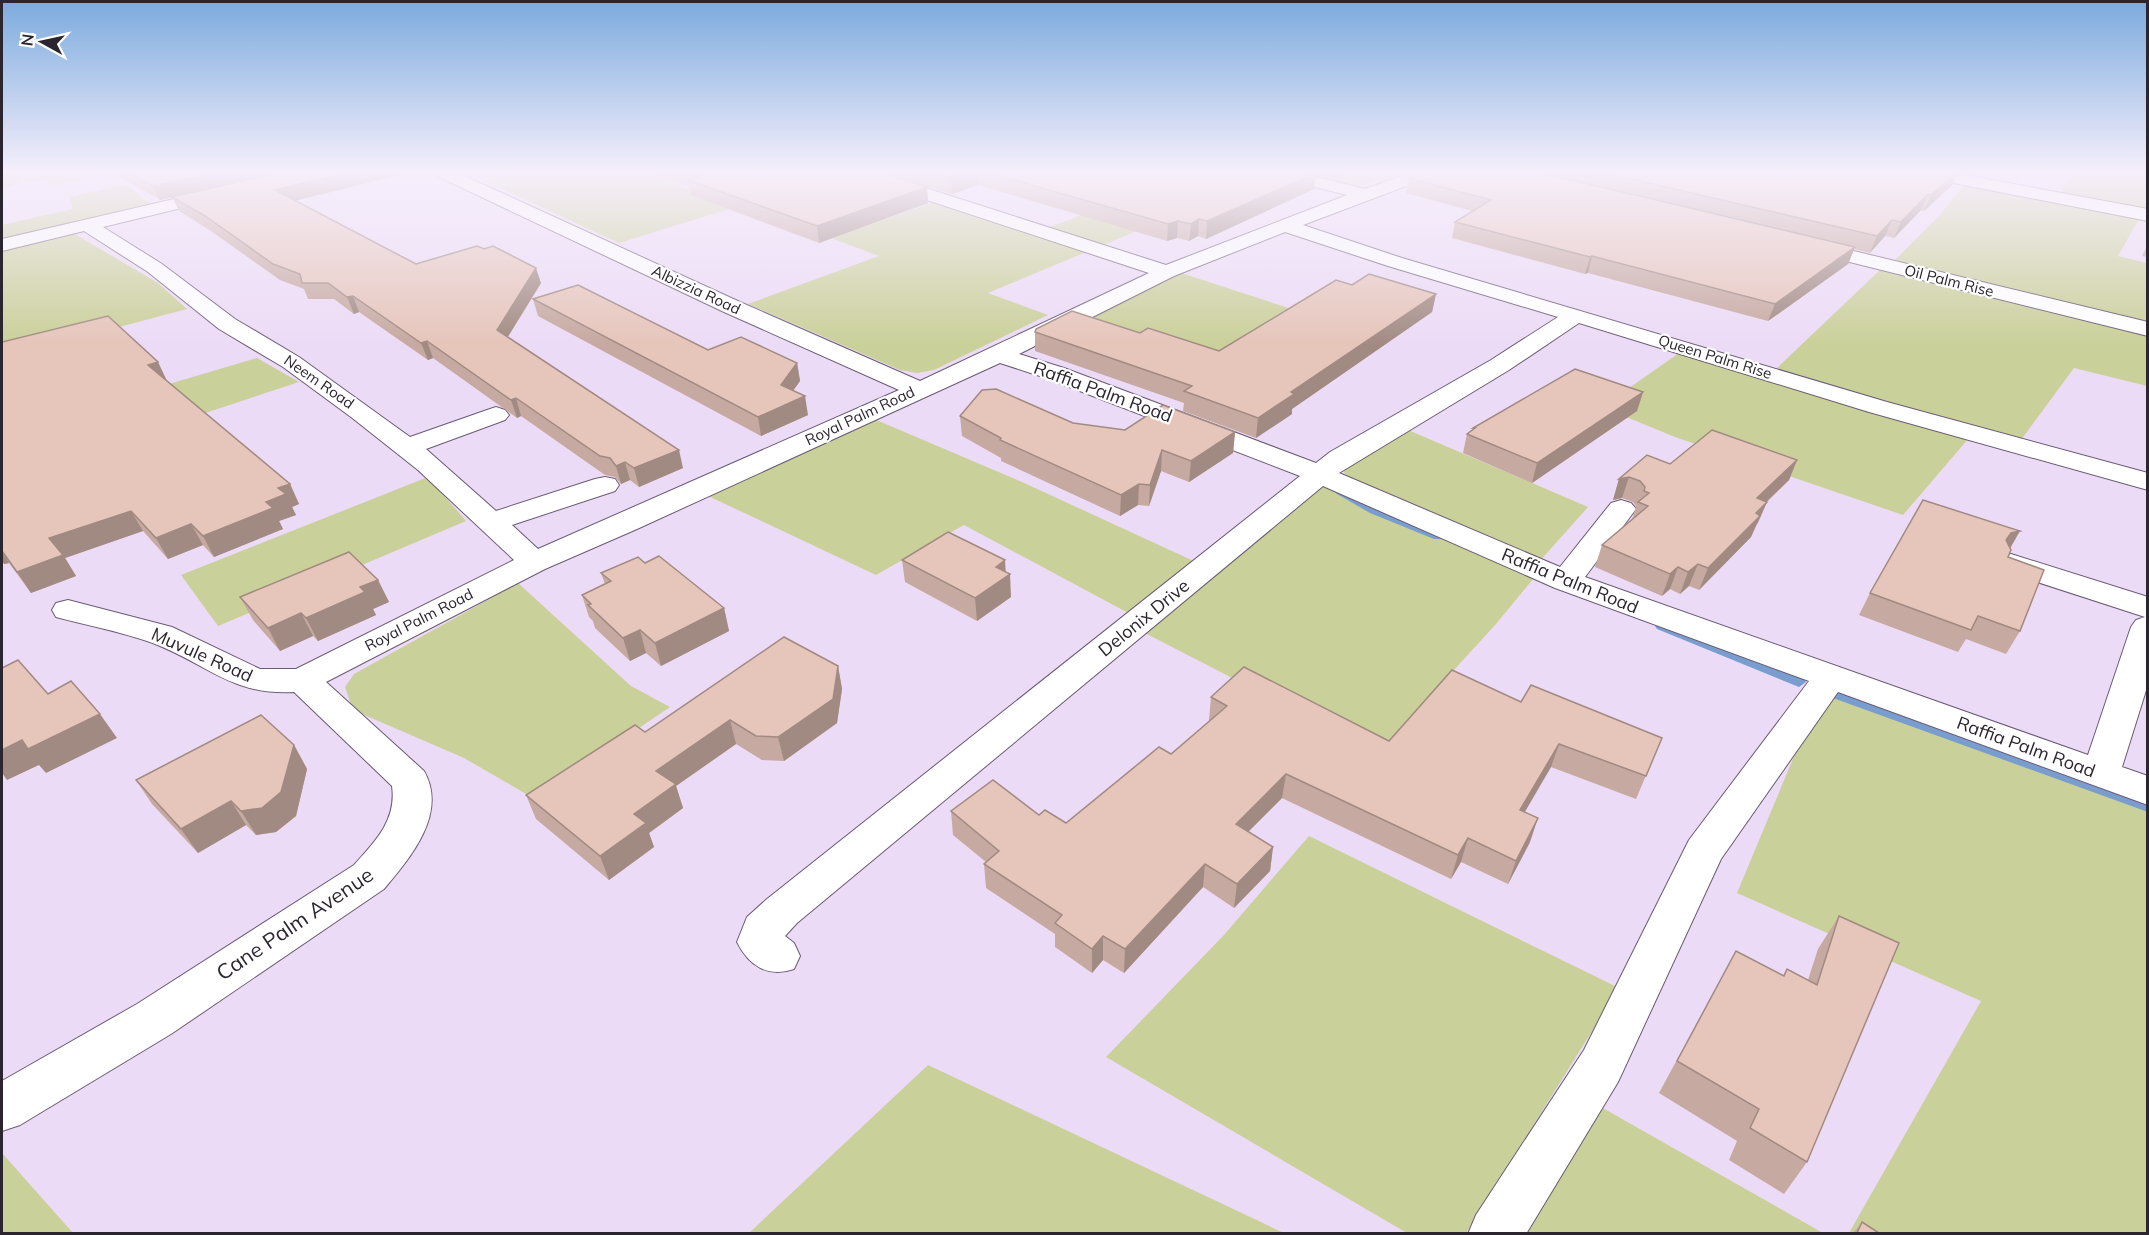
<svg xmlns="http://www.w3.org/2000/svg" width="2149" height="1235" font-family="Mulish,sans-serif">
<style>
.green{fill:#cad099}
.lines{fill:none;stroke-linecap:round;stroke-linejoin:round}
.stream{fill:#799dce;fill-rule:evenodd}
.minor-casing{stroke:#6a5b73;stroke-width:2}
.minor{fill:#fff;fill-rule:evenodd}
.wall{fill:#c6a9a0}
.shaded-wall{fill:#a18a82}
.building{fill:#e6c5ba;stroke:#a18a82;stroke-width:1.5}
.labels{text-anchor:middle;stroke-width:4.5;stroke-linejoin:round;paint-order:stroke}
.far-street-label{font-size:15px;fill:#2b252f;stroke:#fff}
.street-label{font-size:18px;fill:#2b252f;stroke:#fff}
.near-street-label{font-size:21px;fill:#2b252f;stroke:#fff}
</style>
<rect width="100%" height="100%" fill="#ecdbf6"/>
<g class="green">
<polygon points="2,172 105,172 108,173 53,186 46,180 23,182 2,189"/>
<polygon points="515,172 650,172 732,208 619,243 483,180"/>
<polygon points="1296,172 1399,172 1364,185 1347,184"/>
<polygon points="2077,172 2147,172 2147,211 2058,194"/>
<polygon points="1966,183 2140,217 2118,256 2147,263 2147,327 1892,263 1937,218"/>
<polygon points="125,185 153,205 2,240 2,225 73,209 70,197"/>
<polygon points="1147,191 1198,205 1101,246 1047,228"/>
<polygon points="938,201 1091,250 988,293 1048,315 934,370 917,373 900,370 748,304 879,256 831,238"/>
<polygon points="73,233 158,283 187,309 2,358 2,248"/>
<polygon points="1882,268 2147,335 2147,386 2074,368 2021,440 1908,411 1776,369"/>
<polygon points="1181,273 1307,314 1220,369 1081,324"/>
<polygon points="1679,353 1969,438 1903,515 1675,437 1602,407"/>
<polygon points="257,358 299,382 75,456 37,423"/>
<polygon points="874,419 1022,482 1198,563 1132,615 964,525 876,575 706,495"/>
<polygon points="1401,427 1588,507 1538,563 1351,479 1344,473 1345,464"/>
<polygon points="428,477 466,521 218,626 181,575"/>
<polygon points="1328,482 1438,531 1533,579 1496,624 1378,753 1141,631"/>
<polygon points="518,583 631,686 670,707 535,799 464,758 353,710 345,687 354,674"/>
<polygon points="1835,697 1853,697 2147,800 2147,1233 1849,1233 1981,1001 1737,893 1810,718"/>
<polygon points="1309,836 1619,988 1466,1233 1407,1233 1106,1057 1223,936"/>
<polygon points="928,1065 1284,1233 749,1233"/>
<polygon points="1601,1107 1823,1233 1525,1234"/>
<polygon points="2,1153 73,1233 2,1233"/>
</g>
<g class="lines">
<g class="stream">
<polygon points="1341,488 1444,536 1442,539 1434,539 1370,513 1337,494 1335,492"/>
<polygon points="1662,622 1804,679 1806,682 1799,687 1794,685 1657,629 1655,626"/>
<polygon points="1838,690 2148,800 2148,812 1833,698 1831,695"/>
</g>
<defs>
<g id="minor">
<path d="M435,172H456L740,302L920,381L1149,273L854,176L852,172H876L1166,265L1347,195L1271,176L1269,172H1296L1365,189L1412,172H1435L1433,176L1303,225L1402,258L1887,402L2148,473V490L1869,412L1579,323L1509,370L1339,473L1560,567L1611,503L1621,500L1631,503L1636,509L1585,577L2088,755L2131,627L2136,620L2145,617L2000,570L1995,563L2000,556L2011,554L2148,597V684L2122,767L2148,776V805L1838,692L1721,859L1618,1082L1526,1234H1468L1476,1215L1584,1050L1689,840L1809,681L1555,588L1323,486L797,923L785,936L794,943L800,956L794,969C768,978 749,966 737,942L747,917L767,899L1300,476L1046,378L1000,363L637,529L545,569L326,682L424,771C448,813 411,857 384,889L171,1034L20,1125L2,1131V1081L137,1004L354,865C375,842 397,820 392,786L294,692C229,696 203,660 147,641C117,631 86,625 56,617L52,610L56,603L68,600L172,627L260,669H296L514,560L418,470L351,417L283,367L219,329L148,272L84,231L2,251V239L217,189L223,190L226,194L223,198L103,227L162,264L235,319L299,357L410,437L487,410L496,407L505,410L509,415L505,420L426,449L496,511L595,479L605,477L615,479L619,485L615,491L512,525L538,549L899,390L724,312L437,176ZM1285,232L1388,266L1558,317L1491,360L1330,452L1316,463L1064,368L1019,354L1174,276Z"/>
<polygon points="1914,172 1949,172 2148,209 2148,221 1923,177"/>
<polygon points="1808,240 2148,322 2148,336 1801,250 1798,246 1801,242"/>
</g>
</defs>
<use href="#minor" class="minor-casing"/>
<use href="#minor" class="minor"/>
</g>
<g class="wall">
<polygon points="118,172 411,172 295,201 416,264 541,283 508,337 683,468 639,487 630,480 621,484 615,477 605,475 521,416 517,418 433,358 428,360 359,312 354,314 334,299 308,299 304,289 280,280 211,231 179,211 172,197 160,200 120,177"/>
<polygon points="648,172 804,172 810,174 817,172 1352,172 1335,179 1316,175 1314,189 1206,239 1198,236 1189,241 1177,238 1167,241 978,185 952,194 903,179 927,187 928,203 819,243 691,195 689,187"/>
<polygon points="1424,172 1958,172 1952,185 1924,211 1921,210 1894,238 1885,236 1870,253 1854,249 1848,264 1768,321 1588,273 1585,274 1452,238 1455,222 1472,211 1406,193 1409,178"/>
<polygon points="2148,244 2148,257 2142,256"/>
<polygon points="1352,285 1436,294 1432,312 1292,409 1292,414 1256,438 1183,411 1184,403 1035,351 1035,332 1219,351"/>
<polygon points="533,299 708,350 797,363 800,381 793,391 808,415 761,436 538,316"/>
<polygon points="2,342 158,362 166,381 290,484 299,504 292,507 296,515 279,521 283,529 214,557 203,545 168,559 143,531 65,558 76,576 31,593 9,563 4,564 2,560"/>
<polygon points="1643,392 1637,411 1532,483 1463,453 1467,434 1473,430 1473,428"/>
<polygon points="960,416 1073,423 1125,430 1235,432 1233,453 1189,482 1161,471 1149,506 1138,505 1120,516 1001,461 1001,458 962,436"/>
<polygon points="1797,460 1789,480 1767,502 1758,523 1756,525 1751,537 1699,590 1689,586 1680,594 1670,589 1662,596 1595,567 1602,545 1632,520 1636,506 1633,502 1622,498 1613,500 1619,479 1670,464"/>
<polygon points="2010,548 2008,557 2020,631 2006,654 1966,639 1958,652 1859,615 1870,593"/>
<polygon points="902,560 1006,572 1011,597 977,621 905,582"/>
<polygon points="645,563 724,608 729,631 661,666 646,653 630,661 595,628 593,621 589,617 582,595 605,584 601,573"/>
<polygon points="378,580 389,602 373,609 376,615 318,641 313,636 280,651 253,620 240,597"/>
<polygon points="838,666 842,689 837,723 784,761 762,760 736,744 676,786 683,808 649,833 654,847 609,880 536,819 526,795 645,732"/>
<polygon points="1211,697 1389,741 1521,702 1662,738 1636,799 1551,767 1524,812 1530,842 1508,884 1461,862 1451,879 1282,798 1248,832 1273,847 1270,871 1234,908 1203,887 1124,973 1103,960 1092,973 1055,947 1055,934 986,888 984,864 986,862 953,835 951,811 1039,815 1066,823 1171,754 1210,720 1209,720"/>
<polygon points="294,745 307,769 296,816 276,832 256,835 246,825 198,853 152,804 136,780"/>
<polygon points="1839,916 1807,1162 1784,1194 1729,1160 1737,1141 1659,1093 1718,984 1783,976 1787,969 1808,980 1818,949"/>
<polygon points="1862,1222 1879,1233 1853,1233"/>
</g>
<g class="shaded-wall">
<polygon points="218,172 283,172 160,200 153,186"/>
<polygon points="351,172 411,172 281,204 275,190"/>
<polygon points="969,172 977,172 978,185 952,194 951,178"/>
<polygon points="1336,172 1352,172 1335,179"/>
<polygon points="1957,172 1958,172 1952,185 1924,211 1931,195"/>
<polygon points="1316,173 1314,189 1206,239 1207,221"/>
<polygon points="927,187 928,203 819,243 817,226"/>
<polygon points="1928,194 1921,210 1894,238 1901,222"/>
<polygon points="1199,219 1198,236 1189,241 1191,224"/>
<polygon points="1892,220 1885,236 1870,253 1877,236"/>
<polygon points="1178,221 1177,238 1167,241 1168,224"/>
<polygon points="1855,247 1848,264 1768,321 1775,304"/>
<polygon points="1592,256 1588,273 1585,274 1590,257"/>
<polygon points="536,268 541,283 502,346 497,330"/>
<polygon points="1436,294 1432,312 1292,409 1292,414 1256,438 1258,418 1291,392"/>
<polygon points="353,296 359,312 354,314 347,297"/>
<polygon points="427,341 433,358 428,360 421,343"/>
<polygon points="158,362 167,381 157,384 148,365"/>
<polygon points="797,363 800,381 784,403 781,385"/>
<polygon points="1643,392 1637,411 1532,483 1537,463"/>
<polygon points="805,396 808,415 761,436 758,417"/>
<polygon points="516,398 521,416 517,418 511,400"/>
<polygon points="1235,432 1233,453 1189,482 1191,461"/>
<polygon points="679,450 683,468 639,487 634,468"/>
<polygon points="1162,450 1161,471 1149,506 1150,485"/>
<polygon points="1797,460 1789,480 1748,519 1757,498"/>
<polygon points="625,462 630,480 621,484 616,466"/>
<polygon points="1629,477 1622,498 1613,500 1619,479"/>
<polygon points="290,484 299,504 292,507 296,515 279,521 283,529 214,557 203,536 266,502 278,488"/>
<polygon points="1139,484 1138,505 1120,516 1121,495"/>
<polygon points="1767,502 1751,537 1699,590 1708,568"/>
<polygon points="131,511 143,531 65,558 76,576 31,593 17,572 49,538"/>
<polygon points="191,524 203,545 168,559 156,538"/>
<polygon points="2020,531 2008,552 2006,540 2011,533"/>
<polygon points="2,552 9,563 4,564 2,560"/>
<polygon points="1005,560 1006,577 1010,574 1011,597 977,621 975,598 996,567"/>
<polygon points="1698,564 1689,586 1680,594 1688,572"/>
<polygon points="1678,567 1670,589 1662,596 1670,574"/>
<polygon points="378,580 389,602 373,609 376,615 318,641 306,618 360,587"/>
<polygon points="724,608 729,631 661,666 655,643"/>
<polygon points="301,613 313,636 280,651 268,628"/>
<polygon points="640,630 646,653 630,661 623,638"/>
<polygon points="838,666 842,689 837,723 784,761 778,737"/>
<polygon points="100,714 117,738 46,773 39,765 7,780 2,773 2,750 22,740"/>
<polygon points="730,720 736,744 676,786 683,808 649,833 654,847 609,880 600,856 634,814 656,771"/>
<polygon points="1559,744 1551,767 1512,834 1520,810"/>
<polygon points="294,745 307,769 296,816 276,832 256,835 241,811"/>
<polygon points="1286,774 1282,798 1233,847 1236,824"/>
<polygon points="231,801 246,825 198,853 181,829"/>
<polygon points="1538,818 1530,842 1508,884 1516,861"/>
<polygon points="1468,838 1461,862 1451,879 1458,855"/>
<polygon points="1273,847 1270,871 1234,908 1237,884"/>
<polygon points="1205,864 1203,887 1124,973 1125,949"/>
<polygon points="1103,936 1103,960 1092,973 1092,949"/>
</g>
<g class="building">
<polygon points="128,172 218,172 153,186"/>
<polygon points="283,172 351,172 275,190 416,264 477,246 484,249 493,246 536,268 497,330 679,450 634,468 625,462 616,466 610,458 600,456 516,398 511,400 427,341 421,343 353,296 347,297 328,283 302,283 300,274 273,264 205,216 172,197"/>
<polygon points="688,172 804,172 810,174 817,172 881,172 927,187 817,226 688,180 701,176"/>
<polygon points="931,172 969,172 951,178"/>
<polygon points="986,172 1311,172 1316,173 1207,221 1199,219 1191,224 1178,221 1168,224"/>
<polygon points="1424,172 1538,172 1855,247 1775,304 1592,256 1590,257 1455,222 1491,200 1409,178"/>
<polygon points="1601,172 1957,172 1931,195 1928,194 1901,222 1892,220 1877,236"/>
<polygon points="1369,274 1436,294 1291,392 1294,394 1258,418 1184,391 1192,386 1035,332 1036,329 1072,311 1140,333 1148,328 1219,351 1336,280 1352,285"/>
<polygon points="578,285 708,350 741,337 797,363 781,385 805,396 758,417 533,299"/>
<polygon points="108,316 158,362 148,365 290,484 278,488 286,494 266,502 273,508 203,536 191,524 156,538 131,511 49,538 63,555 17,572 2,551 2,342"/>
<polygon points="1575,369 1643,392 1537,463 1467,434 1475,428 1473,428"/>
<polygon points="996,389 1073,423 1125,430 1163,405 1235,432 1191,461 1162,450 1150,485 1139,484 1121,495 1000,440 1001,438 960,416 982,390"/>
<polygon points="1712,430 1797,460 1757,498 1767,502 1756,513 1760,516 1708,568 1698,564 1688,572 1678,567 1670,574 1602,545 1648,506 1638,502 1649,493 1644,491 1645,487 1640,481 1629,477 1619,479 1647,455 1670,464"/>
<polygon points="1923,500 2020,531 2011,533 2006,540 2011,550 2008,557 2044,570 2020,631 1978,616 1971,630 1870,593"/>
<polygon points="948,532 1005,560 996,567 1010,574 975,598 902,560"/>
<polygon points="349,552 378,580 360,587 365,592 306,618 301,613 268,628 240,597"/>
<polygon points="659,556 724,608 655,643 640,630 623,638 588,605 591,604 582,595 611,581 601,573 638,557 645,563"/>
<polygon points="784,637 838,666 833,699 778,737 756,736 730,720 656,771 676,784 634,814 646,823 600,856 526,795 635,725 645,732"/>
<polygon points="18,660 48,694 71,681 100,714 28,749 22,740 2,750 2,668"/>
<polygon points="1244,667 1389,741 1452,670 1521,702 1531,685 1662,738 1646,776 1559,744 1520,810 1538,818 1516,861 1468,838 1458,855 1286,774 1236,824 1273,847 1237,884 1205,864 1125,949 1103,936 1092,949 1055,923 1062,915 984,864 999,851 951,811 993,780 1039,815 1045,810 1066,823 1159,747 1171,754 1227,706 1211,697"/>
<polygon points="261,715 294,745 281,792 262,808 241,811 231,801 181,829 136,780"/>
<polygon points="1839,916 1899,943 1807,1162 1750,1128 1759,1109 1677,1061 1736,951 1784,976 1787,969 1817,985"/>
<polygon points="1862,1222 1879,1233 1857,1233"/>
</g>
<linearGradient id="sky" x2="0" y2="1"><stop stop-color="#7babde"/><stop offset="0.5" stop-color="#f6effb"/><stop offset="1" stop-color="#f6effb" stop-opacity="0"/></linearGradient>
<rect width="2149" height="345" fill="url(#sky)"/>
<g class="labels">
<g class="far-street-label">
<text transform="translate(1949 281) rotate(14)" y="5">Oil Palm Rise</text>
<text transform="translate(696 290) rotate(25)" y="5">Albizzia Road</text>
<text transform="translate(1715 357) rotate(17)" y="5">Queen Palm Rise</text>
<text transform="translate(319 382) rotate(35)" y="5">Neem Road</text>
<text transform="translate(860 416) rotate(-25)" y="5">Royal Palm Road</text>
<text transform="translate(419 620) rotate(-27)" y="5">Royal Palm Road</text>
</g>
<g class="street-label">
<text transform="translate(1103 392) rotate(20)" y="6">Raffia Palm Road</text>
<text transform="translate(1570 581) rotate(22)" y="6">Raffia Palm Road</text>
<text transform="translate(1144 618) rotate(-39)" y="6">Delonix Drive</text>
<text transform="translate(202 655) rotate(24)" y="6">Muvule Road</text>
<text transform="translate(2026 747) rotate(20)" y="6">Raffia Palm Road</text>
</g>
<g class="near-street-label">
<text transform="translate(295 924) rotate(-34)" y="7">Cane Palm Avenue</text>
</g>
</g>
<rect width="2149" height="1235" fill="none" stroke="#2b252f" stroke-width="6"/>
<g transform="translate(42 42) rotate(278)" stroke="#ffffff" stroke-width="4.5" paint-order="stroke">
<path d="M0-4.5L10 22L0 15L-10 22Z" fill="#2b252f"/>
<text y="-9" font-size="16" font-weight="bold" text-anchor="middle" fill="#2b252f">N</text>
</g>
</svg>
